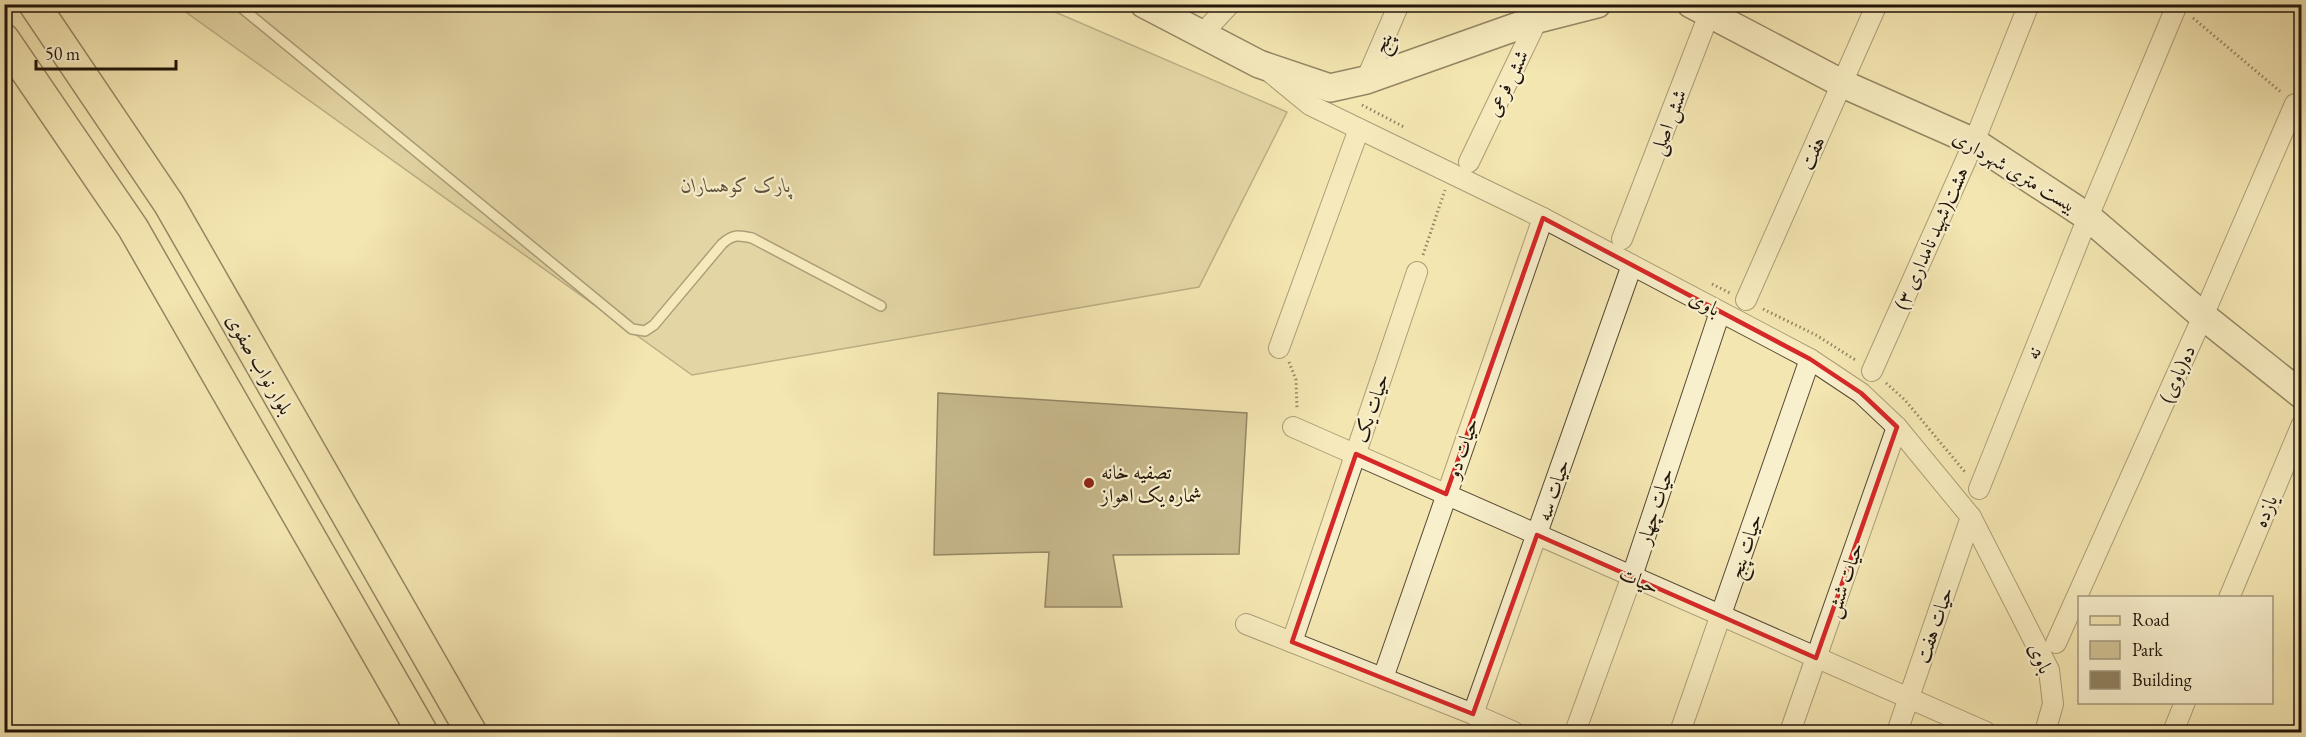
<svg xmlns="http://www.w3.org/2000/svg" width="2306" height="737" font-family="'EB Garamond',Amiri,serif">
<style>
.green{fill:#d0c295;stroke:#786c50;stroke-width:1.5}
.building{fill:#8f8261;stroke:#21150a;stroke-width:1.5}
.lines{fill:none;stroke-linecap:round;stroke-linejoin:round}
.lane-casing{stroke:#564934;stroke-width:12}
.street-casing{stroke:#564934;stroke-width:22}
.secondary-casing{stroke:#21150a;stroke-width:30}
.primary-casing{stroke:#21150a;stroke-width:33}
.path{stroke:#21150a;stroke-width:3;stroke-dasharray:1.5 3;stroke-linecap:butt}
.lane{stroke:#f8efcc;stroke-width:9}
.street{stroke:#f8efcc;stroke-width:20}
.secondary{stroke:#f8efcc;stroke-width:27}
.primary{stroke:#f4e6b1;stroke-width:30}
.marked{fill:none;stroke:#d62828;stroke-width:4.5;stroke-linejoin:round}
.poi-dot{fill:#8f2418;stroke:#f8efcc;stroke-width:2}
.labels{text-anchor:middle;stroke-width:4.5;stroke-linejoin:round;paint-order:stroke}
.street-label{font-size:20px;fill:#21150a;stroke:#f8efcc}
.park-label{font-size:20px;font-style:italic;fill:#5e523b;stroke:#f8efcc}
.poi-label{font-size:20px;fill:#21150a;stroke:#f8efcc;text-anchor:start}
</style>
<rect width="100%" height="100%" fill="#f4e6b1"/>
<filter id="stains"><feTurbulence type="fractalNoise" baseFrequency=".00333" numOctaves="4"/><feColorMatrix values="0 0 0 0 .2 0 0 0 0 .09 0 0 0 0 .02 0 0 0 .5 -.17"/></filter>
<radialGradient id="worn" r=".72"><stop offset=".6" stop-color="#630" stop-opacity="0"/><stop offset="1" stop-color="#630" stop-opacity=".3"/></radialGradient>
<polygon class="green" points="176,5 1039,5 1287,112 1199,287 692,375"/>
<polygon class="building" points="938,393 1247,413 1239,554 1113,555 1122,607 1045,607 1049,552 934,555"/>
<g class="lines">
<defs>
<path id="lane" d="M237,4L632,329L645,331L654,325L722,244C733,234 738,235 752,238L881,306"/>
<g id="street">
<polyline points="1203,33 1230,4"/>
<polyline points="1271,73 1310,105 1543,218 1810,359 1861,393 1897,427 1971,517 2049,670 2053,704 2045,732"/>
<polyline points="1366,80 1399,4"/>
<polyline points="1469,162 1541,12"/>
<polyline points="1622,239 1713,4"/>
<polyline points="1746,300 1877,4"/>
<polyline points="1279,348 1359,129"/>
<polyline points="1872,371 1974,142 2029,4"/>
<polyline points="1293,427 1986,732"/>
<polyline points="1979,489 2088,217 2177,5"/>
<polyline points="2229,598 2302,424"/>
<polyline points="1246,624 1473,714 1514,732"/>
<polyline points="1292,642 1417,272"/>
<polyline points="2056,643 2203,316 2295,104"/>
<polyline points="1383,678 1543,218"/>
<polyline points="1473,714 1632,265"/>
<polyline points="1575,732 1632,576 1720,312"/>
<polyline points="1680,732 1810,359"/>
<polyline points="1790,732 1897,427"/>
<polyline points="1897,732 1971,517"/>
<polyline points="2173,732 2185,702"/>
</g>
<g id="secondary">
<polyline points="1144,4 1259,64 1330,88 1366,80 1538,19 1597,4"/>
<polyline points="1691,4 1843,84 1974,142 2088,217 2203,316 2302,395"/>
</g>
<g id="primary">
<polyline points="34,4 169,204 471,732"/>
<polyline points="4,39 133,228 422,732"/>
</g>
</defs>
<use href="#lane" class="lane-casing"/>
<use href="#street" class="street-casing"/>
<use href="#secondary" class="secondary-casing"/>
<use href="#primary" class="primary-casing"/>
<g class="path">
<polyline points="2193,18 2282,93"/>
<polyline points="1362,105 1404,127"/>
<polyline points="1423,255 1445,190"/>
<polyline points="1712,284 1730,293"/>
<polyline points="1763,309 1816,335 1857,361"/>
<polyline points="1289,362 1296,380 1297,408"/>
<polyline points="1886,383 1905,400 1965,472"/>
</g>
<use href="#lane" class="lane"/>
<use href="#street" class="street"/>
<use href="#secondary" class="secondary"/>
<use href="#primary" class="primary"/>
</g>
<path d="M0 0H2306V737H0ZM1543,218L1810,359L1861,393L1897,427L1816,658L1537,535L1473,714L1292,642L1356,454L1446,494Z" fill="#f4e6b1" fill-opacity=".55" fill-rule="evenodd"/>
<path class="marked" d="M1543,218L1810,359L1861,393L1897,427L1816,658L1537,535L1473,714L1292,642L1356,454L1446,494Z"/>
<circle class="poi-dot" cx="1089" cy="483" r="6"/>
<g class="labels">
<g class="street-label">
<text transform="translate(1382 42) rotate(-66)" y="7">پنج</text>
<text transform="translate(1507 83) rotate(-64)" y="7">شش فرعی</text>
<text transform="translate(1668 122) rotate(-69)" y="7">شش اصلی</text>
<text transform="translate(1812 153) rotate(-66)" y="7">هفت</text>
<text transform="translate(2015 171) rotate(31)" y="7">بیست متری شهرداری</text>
<text transform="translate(1931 238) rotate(-66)" y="7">هشت(شهید نامداری ۳)</text>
<text transform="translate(1705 303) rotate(28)" y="7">باوی</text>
<text transform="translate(2033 353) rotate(-68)" y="7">نه</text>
<text transform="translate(260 364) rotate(60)" y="7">بلوار نواب صفوی</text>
<text transform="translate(2177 374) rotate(-66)" y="7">ده(باوی)</text>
<text transform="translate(1371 408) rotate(-71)" y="7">حیات یک</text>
<text transform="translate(1462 448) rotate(-71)" y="7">حیات دو</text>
<text transform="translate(1553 490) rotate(-71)" y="7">حیات سه</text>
<text transform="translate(1655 506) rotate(-72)" y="7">حیات چهار</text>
<text transform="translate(2265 511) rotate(-67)" y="7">یازده</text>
<text transform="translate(1745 546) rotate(-71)" y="7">حیات پنج</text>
<text transform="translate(1639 580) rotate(24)" y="7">حیات</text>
<text transform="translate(1844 580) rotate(-71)" y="7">حیات شش</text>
<text transform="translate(1934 625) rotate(-71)" y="7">حیات هفت</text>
<text transform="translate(2041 658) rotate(67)" y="7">باوی</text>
</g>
<g class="park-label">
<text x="736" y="192">پارک کوهساران</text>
</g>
<g class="poi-label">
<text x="1101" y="479">تصفیه خانه<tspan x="1101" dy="23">شماره یک اهواز</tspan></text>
</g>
</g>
<rect width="2306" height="737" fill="none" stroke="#f4e6b1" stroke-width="24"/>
<rect x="6" y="6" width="2294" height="725" fill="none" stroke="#21150a" stroke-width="3"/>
<rect x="12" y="12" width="2282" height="713" fill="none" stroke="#21150a" stroke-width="1.5"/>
<rect x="2078" y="596" width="195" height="108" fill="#f8efcc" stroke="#a2987e" stroke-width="1.5"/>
<rect x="2090" y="616" width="30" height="9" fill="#f4e6b1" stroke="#a2987e" stroke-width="1.5"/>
<text x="2132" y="626" font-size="18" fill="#21150a">Road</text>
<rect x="2090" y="641" width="30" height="18" fill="#d0c295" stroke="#a2987e" stroke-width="1.5"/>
<text x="2132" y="656" font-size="18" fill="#21150a">Park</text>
<rect x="2090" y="671" width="30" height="18" fill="#8f8261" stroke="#a2987e" stroke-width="1.5"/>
<text x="2132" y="686" font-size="18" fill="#21150a">Building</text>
<path d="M36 60v9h140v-9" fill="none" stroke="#21150a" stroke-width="3"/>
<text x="45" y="60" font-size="18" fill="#21150a" stroke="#f8efcc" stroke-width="4.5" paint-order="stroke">50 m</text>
<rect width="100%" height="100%" filter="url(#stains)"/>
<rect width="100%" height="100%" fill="url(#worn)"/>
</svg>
